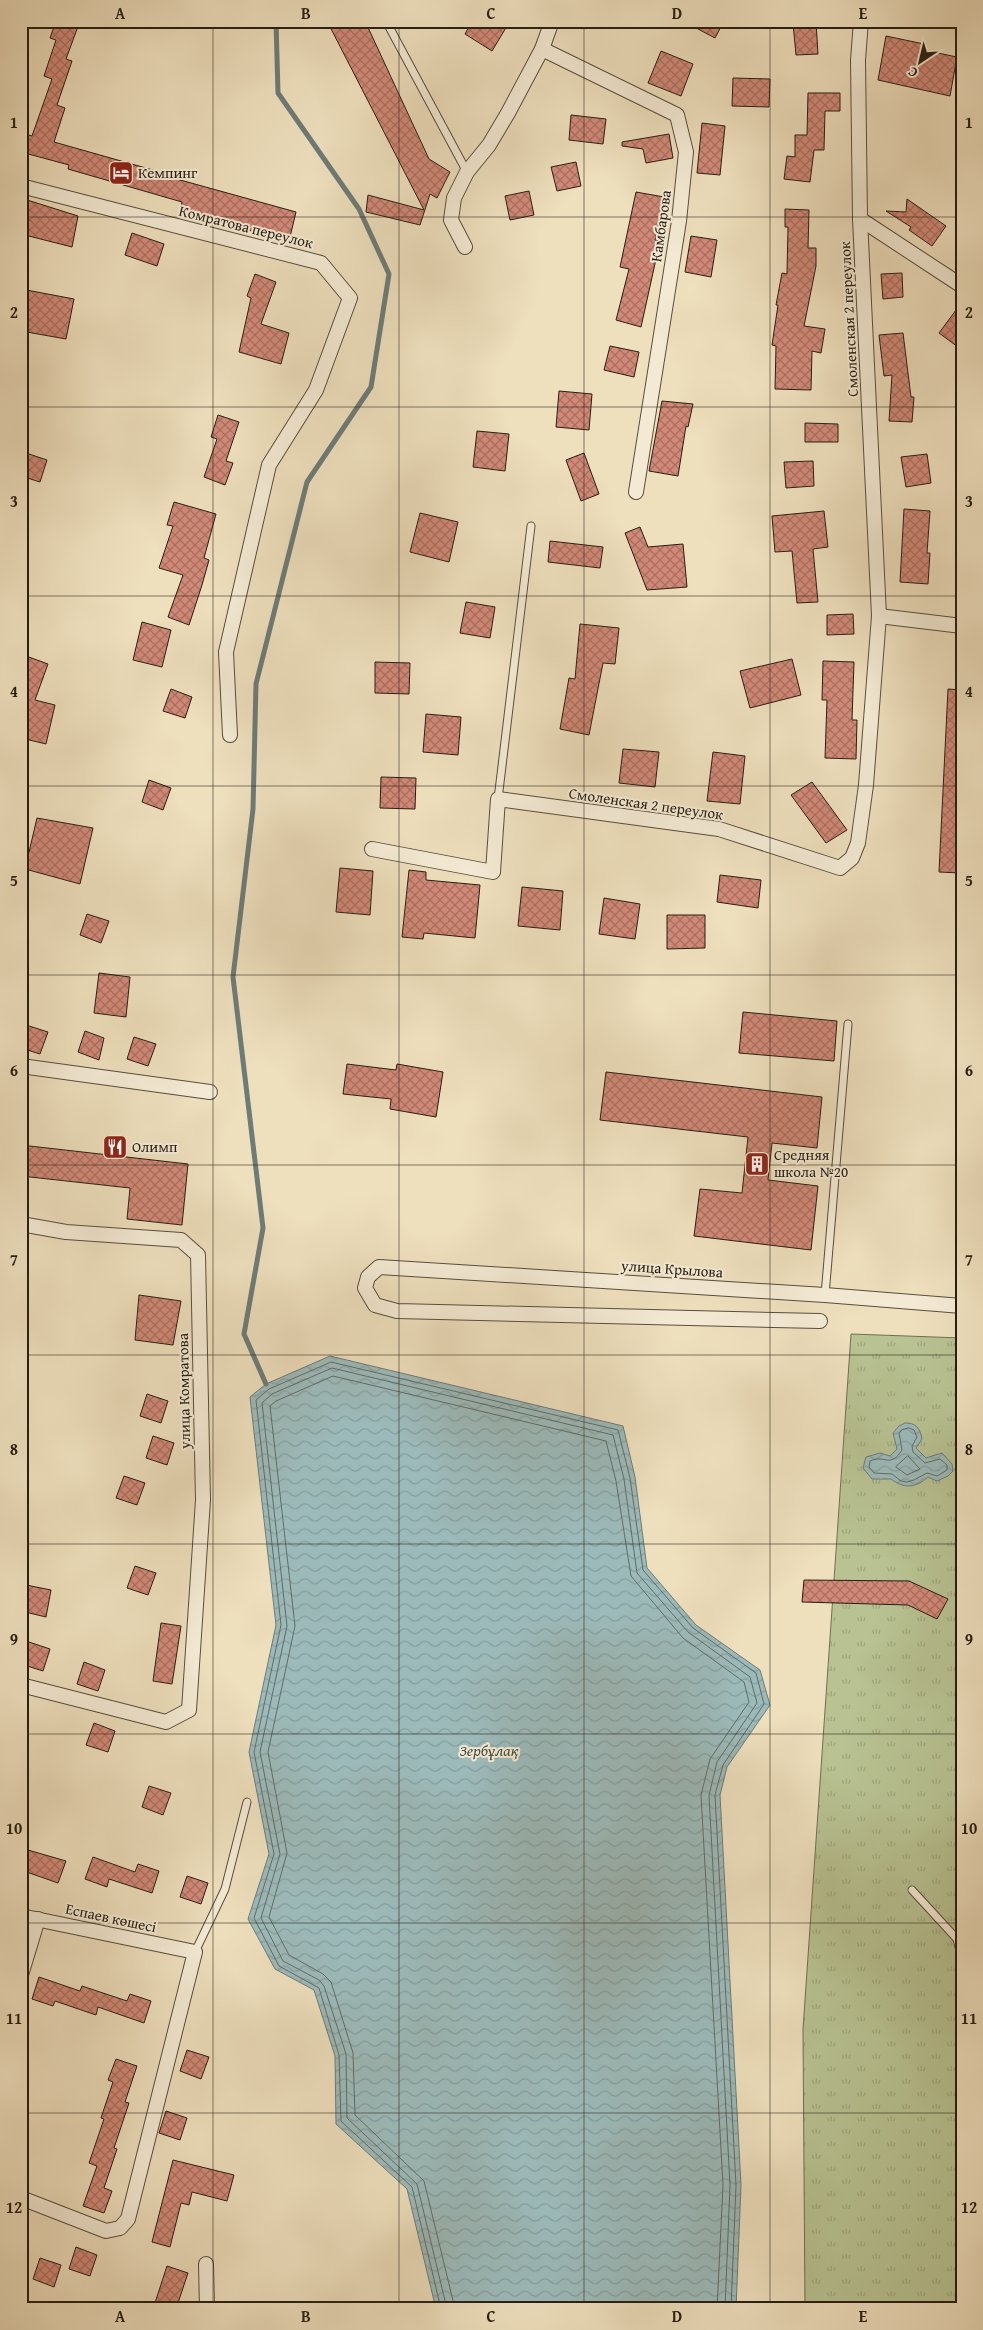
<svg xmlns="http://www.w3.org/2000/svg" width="983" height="2330" font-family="'Gentium Book Plus',serif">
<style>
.grass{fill:url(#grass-tufts);stroke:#6f7052}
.water{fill:url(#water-waves);stroke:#6d7c77}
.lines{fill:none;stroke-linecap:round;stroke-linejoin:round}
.shore{stroke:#616c66;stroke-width:1}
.stream{stroke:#6d7c77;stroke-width:5}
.building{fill:url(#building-cross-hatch);stroke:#261e12}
.lane-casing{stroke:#584e3d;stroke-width:9}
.street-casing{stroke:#584e3d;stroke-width:16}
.lane{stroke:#f4ead4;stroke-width:7}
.street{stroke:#f4ead4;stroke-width:14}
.grid{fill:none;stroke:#261e12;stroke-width:1;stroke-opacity:0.55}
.labels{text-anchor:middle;stroke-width:4;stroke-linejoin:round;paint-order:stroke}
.poi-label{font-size:15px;fill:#261e12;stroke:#f4ead4;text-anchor:start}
.street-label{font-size:15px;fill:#261e12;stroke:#f4ead4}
.water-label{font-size:16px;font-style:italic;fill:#494d44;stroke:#f4ead4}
.neatline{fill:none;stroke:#261e12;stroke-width:2}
.grid-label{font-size:16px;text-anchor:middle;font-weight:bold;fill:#261e12}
</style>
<defs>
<pattern id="grass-tufts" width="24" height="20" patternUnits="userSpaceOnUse" patternTransform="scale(1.25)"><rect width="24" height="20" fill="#b8c292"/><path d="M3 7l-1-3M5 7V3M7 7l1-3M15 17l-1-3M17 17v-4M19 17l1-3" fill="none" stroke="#9ea67d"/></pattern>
<pattern id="water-waves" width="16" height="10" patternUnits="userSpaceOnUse" patternTransform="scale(1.25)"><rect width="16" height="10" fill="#9cbaba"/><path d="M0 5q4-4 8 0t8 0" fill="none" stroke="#869f9f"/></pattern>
<pattern id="building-cross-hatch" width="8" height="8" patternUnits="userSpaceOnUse" patternTransform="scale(1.25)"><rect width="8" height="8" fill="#d28978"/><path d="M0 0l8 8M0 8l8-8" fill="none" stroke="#aa6f61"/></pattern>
</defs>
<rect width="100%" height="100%" fill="#eedfbd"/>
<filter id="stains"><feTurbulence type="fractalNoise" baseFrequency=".004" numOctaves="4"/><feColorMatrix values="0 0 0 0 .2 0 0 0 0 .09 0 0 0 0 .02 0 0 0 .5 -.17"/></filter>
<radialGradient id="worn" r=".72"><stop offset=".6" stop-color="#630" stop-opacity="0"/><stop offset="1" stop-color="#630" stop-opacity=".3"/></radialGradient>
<polygon class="grass" points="851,1334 962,1338 962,2309 805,2309 803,2029"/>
<g class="water">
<polygon points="330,1356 623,1426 635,1477 647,1568 696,1625 760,1670 770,1705 727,1767 720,1795 741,2185 736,2309 436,2309 407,2189 336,2124 335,2056 314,1990 275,1969 248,1919 269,1854 249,1752 276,1625 250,1397 266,1384"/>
<path d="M905,1423C916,1423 920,1428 922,1439L916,1448L926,1458L942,1453L952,1464L953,1471L948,1476L937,1481L928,1477C916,1488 904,1489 891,1479H872L863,1468L866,1457L880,1453L890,1456L897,1449L893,1433L899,1426Z"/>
</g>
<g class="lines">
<g class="shore">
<path d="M909,1428L914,1430L917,1437L912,1446L913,1452L925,1463L940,1459L947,1465V1470L937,1476L927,1473L914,1480L907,1482L901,1481L892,1474L874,1473L869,1467L870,1461C885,1454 890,1469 902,1450L899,1433L902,1430Z"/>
<polygon points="908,1456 920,1469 907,1475 896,1467"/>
<polyline points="441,2309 412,2187 341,2121 339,2055 319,1988 279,1966 254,1918 274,1854 254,1752 281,1625 256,1400 269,1389 331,1362 618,1430 630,1478 643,1570 693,1628 756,1673 764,1704 723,1765 715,1795 736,2185 731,2309"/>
<polyline points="447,2309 417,2184 347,2118 346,2054 324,1986 319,1980 283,1961 261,1918 280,1854 260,1752 287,1626 262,1403 272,1394 332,1368 613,1435 624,1479 637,1573 688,1632 750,1677 757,1703 717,1762 709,1795 730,2185 725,2309"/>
<polyline points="455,2309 424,2181 355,2115 353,2053 331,1982 323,1974 289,1955 269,1917 287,1853 268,1752 295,1626 270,1406 276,1401 333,1376 606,1441 616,1481 631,1576 683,1638 744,1682 749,1702 710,1759 701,1795 723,2185 717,2309"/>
</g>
<polyline class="stream" points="266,1384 244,1334 263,1228 233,977 253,809 256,684 307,482 371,387 389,274 359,209 278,93 276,21"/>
</g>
<g class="building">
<polygon points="56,21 80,21 66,59 72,61 57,105 65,108 54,142 174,176 173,178 296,212 289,241 180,212 182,202 68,169 69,165 21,152 21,133 32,136 52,79 44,76 56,40 50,38"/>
<polygon points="327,21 365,21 429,159 450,172 437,198 430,194 420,225 366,212 368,195 424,210"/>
<polygon points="472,21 510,21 492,51 465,34"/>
<polygon points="683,21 724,21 715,38"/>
<polygon points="816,22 818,54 796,55 793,23"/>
<polygon points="886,36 924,44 923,50 957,57 950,96 878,80"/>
<polygon points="661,51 693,64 681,96 648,83"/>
<polygon points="733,78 770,79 769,107 732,106"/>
<polygon points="808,93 840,93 840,111 825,111 824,150 814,150 810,182 784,179 787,156 795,157 795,135 807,135"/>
<polygon points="571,115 606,119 603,144 569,140"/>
<polygon points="702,123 725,126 720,175 697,173"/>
<polygon points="669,134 673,158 646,163 643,149 622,146 622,142"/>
<polygon points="576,162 581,186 557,191 551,167"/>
<polygon points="529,191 534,215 510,220 505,196"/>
<polygon points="636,192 664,197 655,240 660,241 641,327 616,320 629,269 620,267"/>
<polygon points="24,199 78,216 72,247 21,234 21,209"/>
<polygon points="907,199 946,226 932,246 909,230 911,227 886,211 906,212"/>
<polygon points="785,209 809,210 808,248 816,248 816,266 804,326 825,329 821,353 812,351 811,390 775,389 776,346 772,345 778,305 776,305 782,273 787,274 788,227 785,227"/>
<polygon points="132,233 164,244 157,266 125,255"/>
<polygon points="691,236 717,240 711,277 685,272"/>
<polygon points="902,273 903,297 883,299 881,274"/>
<polygon points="255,274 276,282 261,324 289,333 281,364 239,352 251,298 247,296"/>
<polygon points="21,289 74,299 66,339 21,331"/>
<polygon points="962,302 962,350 939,333"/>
<polygon points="903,333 911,397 914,397 912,422 889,421 892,375 884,376 879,335"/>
<polygon points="610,346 639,352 634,377 604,370"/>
<polygon points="559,391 592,394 589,430 556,427"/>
<polygon points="662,401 693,404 688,427 686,426 678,476 649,471"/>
<polygon points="218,415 239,422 226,461 233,463 225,485 204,477 217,439 211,437"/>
<polygon points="805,423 838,424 838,442 805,442"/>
<polygon points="477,431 509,434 505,471 473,467"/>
<polygon points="26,453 47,460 40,482 21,476 21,466"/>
<polygon points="584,453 599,494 581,501 566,460"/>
<polygon points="927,454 931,483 906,487 901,457"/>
<polygon points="813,461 814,486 786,488 784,462"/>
<polygon points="174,502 216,514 204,558 209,560 202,585 189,625 168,617 183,575 159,568 173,526 167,525"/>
<polygon points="904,509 930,511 927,553 930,553 928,584 900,582"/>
<polygon points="824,511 828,547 813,549 818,602 797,603 792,551 775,552 772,516"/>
<polygon points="420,513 458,522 449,562 410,552"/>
<polygon points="640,527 648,547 683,544 687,587 647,590 625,533"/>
<polygon points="550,541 603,547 600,568 548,562"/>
<polygon points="466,602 495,607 490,638 460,633"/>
<polygon points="853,614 854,634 827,635 827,615"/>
<polygon points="142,622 171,630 162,667 133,660"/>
<polygon points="580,624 619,628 615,664 603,663 589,735 560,729 569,678 575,679"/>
<polygon points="26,656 48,664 35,700 55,705 46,744 21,738 21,672"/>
<polygon points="792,659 801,695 750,708 740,671"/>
<polygon points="823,661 854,662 852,720 857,720 856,759 825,758 827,700 822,700"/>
<polygon points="375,662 410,663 409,694 375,693"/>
<polygon points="171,689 192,697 185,718 163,711"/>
<polygon points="948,689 962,690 960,873 939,872"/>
<polygon points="426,714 461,717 458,755 423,752"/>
<polygon points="623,749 659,752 655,787 619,783"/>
<polygon points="713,752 745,756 740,804 707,801"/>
<polygon points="381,777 416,778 415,809 380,808"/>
<polygon points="149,780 171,788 163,810 142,802"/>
<polygon points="812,782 847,830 826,843 791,795"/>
<polygon points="37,818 93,828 80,884 25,869"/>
<polygon points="340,868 373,871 370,915 336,912"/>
<polygon points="409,870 426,872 426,880 480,885 475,938 424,933 423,939 402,937"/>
<polygon points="720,875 761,880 758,908 717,902"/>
<polygon points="522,887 563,891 560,930 518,926"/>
<polygon points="604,898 640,904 635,939 599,934"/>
<polygon points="87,914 109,921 101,943 80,935"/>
<polygon points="667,915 705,915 705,948 667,949"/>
<polygon points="99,973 130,977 126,1017 94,1013"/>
<polygon points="743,1012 837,1021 834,1061 739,1053"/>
<polygon points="26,1025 48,1032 40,1054 21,1048 21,1040"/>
<polygon points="85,1031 104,1038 99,1060 78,1052"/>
<polygon points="134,1037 156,1044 148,1066 127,1059"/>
<polygon points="347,1064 396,1070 397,1064 443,1072 436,1117 390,1109 391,1099 343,1094"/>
<polygon points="606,1072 822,1097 817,1148 772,1143 768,1180 818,1186 811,1250 694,1236 700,1189 742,1193 748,1137 600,1120"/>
<polygon points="21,1145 188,1164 182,1225 127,1219 130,1188 21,1176"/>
<polygon points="139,1295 181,1301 173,1345 135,1340"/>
<polygon points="147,1394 168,1401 161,1423 140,1416"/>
<polygon points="153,1436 174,1443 167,1465 146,1458"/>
<polygon points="124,1476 145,1483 137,1505 116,1498"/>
<polygon points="135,1566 156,1573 148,1595 127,1588"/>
<polygon points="804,1580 909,1581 948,1599 937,1619 908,1605 802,1602"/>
<polygon points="26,1585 51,1590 46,1617 21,1611"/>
<polygon points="161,1623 181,1626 172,1684 153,1681"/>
<polygon points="29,1642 50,1649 43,1671 21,1664"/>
<polygon points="84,1662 105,1670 98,1691 77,1684"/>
<polygon points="94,1723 115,1731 108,1752 86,1745"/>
<polygon points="149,1786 171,1793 163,1815 142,1807"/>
<polygon points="21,1848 66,1861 58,1883 21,1870"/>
<polygon points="93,1857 135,1872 138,1864 159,1871 152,1893 109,1879 107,1887 85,1879"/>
<polygon points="187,1876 208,1883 201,1904 180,1897"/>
<polygon points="39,1977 80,1991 82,1986 127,2001 130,1994 151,2001 144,2023 98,2007 96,2015 55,2001 53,2006 32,1999"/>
<polygon points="187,2050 209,2057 201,2079 180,2071"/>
<polygon points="116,2059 137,2066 125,2102 129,2103 114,2148 117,2149 104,2188 112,2191 104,2213 83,2206 97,2166 89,2163 104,2119 101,2118 113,2082 108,2080"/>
<polygon points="166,2111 187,2118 180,2140 159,2133"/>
<polygon points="173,2160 234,2175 227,2201 192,2192 189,2205 181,2203 170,2247 152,2242"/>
<polygon points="76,2247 97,2255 90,2276 69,2269"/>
<polygon points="40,2258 61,2265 54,2287 33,2279"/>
<polygon points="167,2266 188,2273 176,2309 153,2309"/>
</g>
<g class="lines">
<defs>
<g id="lane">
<polyline points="386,21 467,172"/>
<polyline points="498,799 531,526"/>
<polyline points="825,1295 848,1024"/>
<polyline points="912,1890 957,1939 962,1959"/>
<polyline points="195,1952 225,1889 247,1802"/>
</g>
<g id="street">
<polyline points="542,49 677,115 686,152 679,221 636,492"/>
<polyline points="21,186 321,263 350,298 316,390 269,465 226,652 230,735"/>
<polyline points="860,219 962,286"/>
<polyline points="465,247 451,220 454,198 467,172 489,145 508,113 542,49 552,21"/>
<polyline points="879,616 962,626"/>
<polyline points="372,849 493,872 498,799 719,829 840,868 852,858 858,843 866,785 879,616 860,219 858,60 861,21"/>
<polyline points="21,1066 210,1092"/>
<polyline points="21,1224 66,1232 181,1240 198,1255 203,1500 189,1710 166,1722 21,1685"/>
<polyline points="820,1321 397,1311 375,1305 365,1288 368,1277 379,1267 825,1295 962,1306"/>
<polyline points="21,1916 195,1952 128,2219 120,2228 106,2231 21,2198"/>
<polyline points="21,1975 38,1919"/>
<polyline points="206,2264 207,2309"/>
</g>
</defs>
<use href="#lane" class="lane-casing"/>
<use href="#street" class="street-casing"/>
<use href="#lane" class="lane"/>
<use href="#street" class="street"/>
</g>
<path class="grid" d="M213,21V2309M399,21V2309M584,21V2309M770,21V2309M21,217H962M21,407H962M21,596H962M21,786H962M21,975H962M21,1165H962M21,1355H962M21,1544H962M21,1734H962M21,1923H962M21,2113H962"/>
<defs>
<symbol id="hotel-square" viewBox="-11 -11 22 22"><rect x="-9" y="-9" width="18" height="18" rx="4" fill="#8f2418" stroke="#f4ead4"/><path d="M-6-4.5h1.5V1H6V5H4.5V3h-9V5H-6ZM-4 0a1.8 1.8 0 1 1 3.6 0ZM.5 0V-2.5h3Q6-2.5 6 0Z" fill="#fff"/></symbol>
<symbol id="restaurant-square" viewBox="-11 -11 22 22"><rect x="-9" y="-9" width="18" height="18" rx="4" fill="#8f2418" stroke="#f4ead4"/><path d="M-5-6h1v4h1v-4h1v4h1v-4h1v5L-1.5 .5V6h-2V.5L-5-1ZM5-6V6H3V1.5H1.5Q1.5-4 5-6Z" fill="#fff"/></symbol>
<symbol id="building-square" viewBox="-11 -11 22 22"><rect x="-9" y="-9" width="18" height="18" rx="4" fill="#8f2418" stroke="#f4ead4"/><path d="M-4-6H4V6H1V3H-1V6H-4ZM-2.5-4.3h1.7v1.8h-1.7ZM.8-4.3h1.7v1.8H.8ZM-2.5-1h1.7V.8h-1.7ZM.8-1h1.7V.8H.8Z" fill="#fff"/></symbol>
</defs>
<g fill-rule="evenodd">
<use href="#hotel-square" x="107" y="159" width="28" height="28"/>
<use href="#restaurant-square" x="101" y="1133" width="28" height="28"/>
<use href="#building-square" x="743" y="1150" width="28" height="28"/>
</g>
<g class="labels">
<g class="poi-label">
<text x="138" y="178">Кемпинг</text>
<text x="132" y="1152">Олимп</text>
<text x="774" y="1160">Средняя<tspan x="774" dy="17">школа №20</tspan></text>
</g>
<g class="street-label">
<text transform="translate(661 226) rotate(-82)" y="5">Камбарова</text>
<text transform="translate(246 227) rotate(14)" y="5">Комратова переулок</text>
<text transform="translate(849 319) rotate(-93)" y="5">Смоленская 2 переулок</text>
<text transform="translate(646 804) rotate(8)" y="5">Смоленская 2 переулок</text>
<text transform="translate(672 1269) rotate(4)" y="5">улица Крылова</text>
<text transform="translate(184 1391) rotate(-91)" y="5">улица Комратова</text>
<text transform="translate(111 1918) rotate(12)" y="5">Еспаев көшесі</text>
</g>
<g class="water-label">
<text x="489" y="1756">Зербұлақ</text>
</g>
</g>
<rect width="983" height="2330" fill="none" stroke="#eedfbd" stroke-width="55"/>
<g transform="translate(920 62) rotate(215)" stroke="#f4ead4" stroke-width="4" paint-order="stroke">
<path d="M0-4L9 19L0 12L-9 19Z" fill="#261e12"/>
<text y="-8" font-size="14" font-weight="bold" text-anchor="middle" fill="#261e12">С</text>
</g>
<rect x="28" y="28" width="928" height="2274" class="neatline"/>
<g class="grid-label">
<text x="120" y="19">A</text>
<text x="306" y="19">B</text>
<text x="491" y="19">C</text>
<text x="677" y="19">D</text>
<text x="863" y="19">E</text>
<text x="14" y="128">1</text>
<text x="969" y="128">1</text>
<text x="14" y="318">2</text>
<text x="969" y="318">2</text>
<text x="14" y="507">3</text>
<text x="969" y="507">3</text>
<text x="14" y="697">4</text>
<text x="969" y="697">4</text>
<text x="14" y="886">5</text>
<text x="969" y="886">5</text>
<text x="14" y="1076">6</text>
<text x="969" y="1076">6</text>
<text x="14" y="1265">7</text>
<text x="969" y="1265">7</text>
<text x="14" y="1455">8</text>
<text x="969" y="1455">8</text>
<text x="14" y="1645">9</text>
<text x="969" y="1645">9</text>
<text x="14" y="1834">10</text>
<text x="969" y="1834">10</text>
<text x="14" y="2024">11</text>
<text x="969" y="2024">11</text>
<text x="14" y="2213">12</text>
<text x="969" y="2213">12</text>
<text x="120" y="2322">A</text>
<text x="306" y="2322">B</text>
<text x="491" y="2322">C</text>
<text x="677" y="2322">D</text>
<text x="863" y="2322">E</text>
</g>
<rect width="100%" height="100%" filter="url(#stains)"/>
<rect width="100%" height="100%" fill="url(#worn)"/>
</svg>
